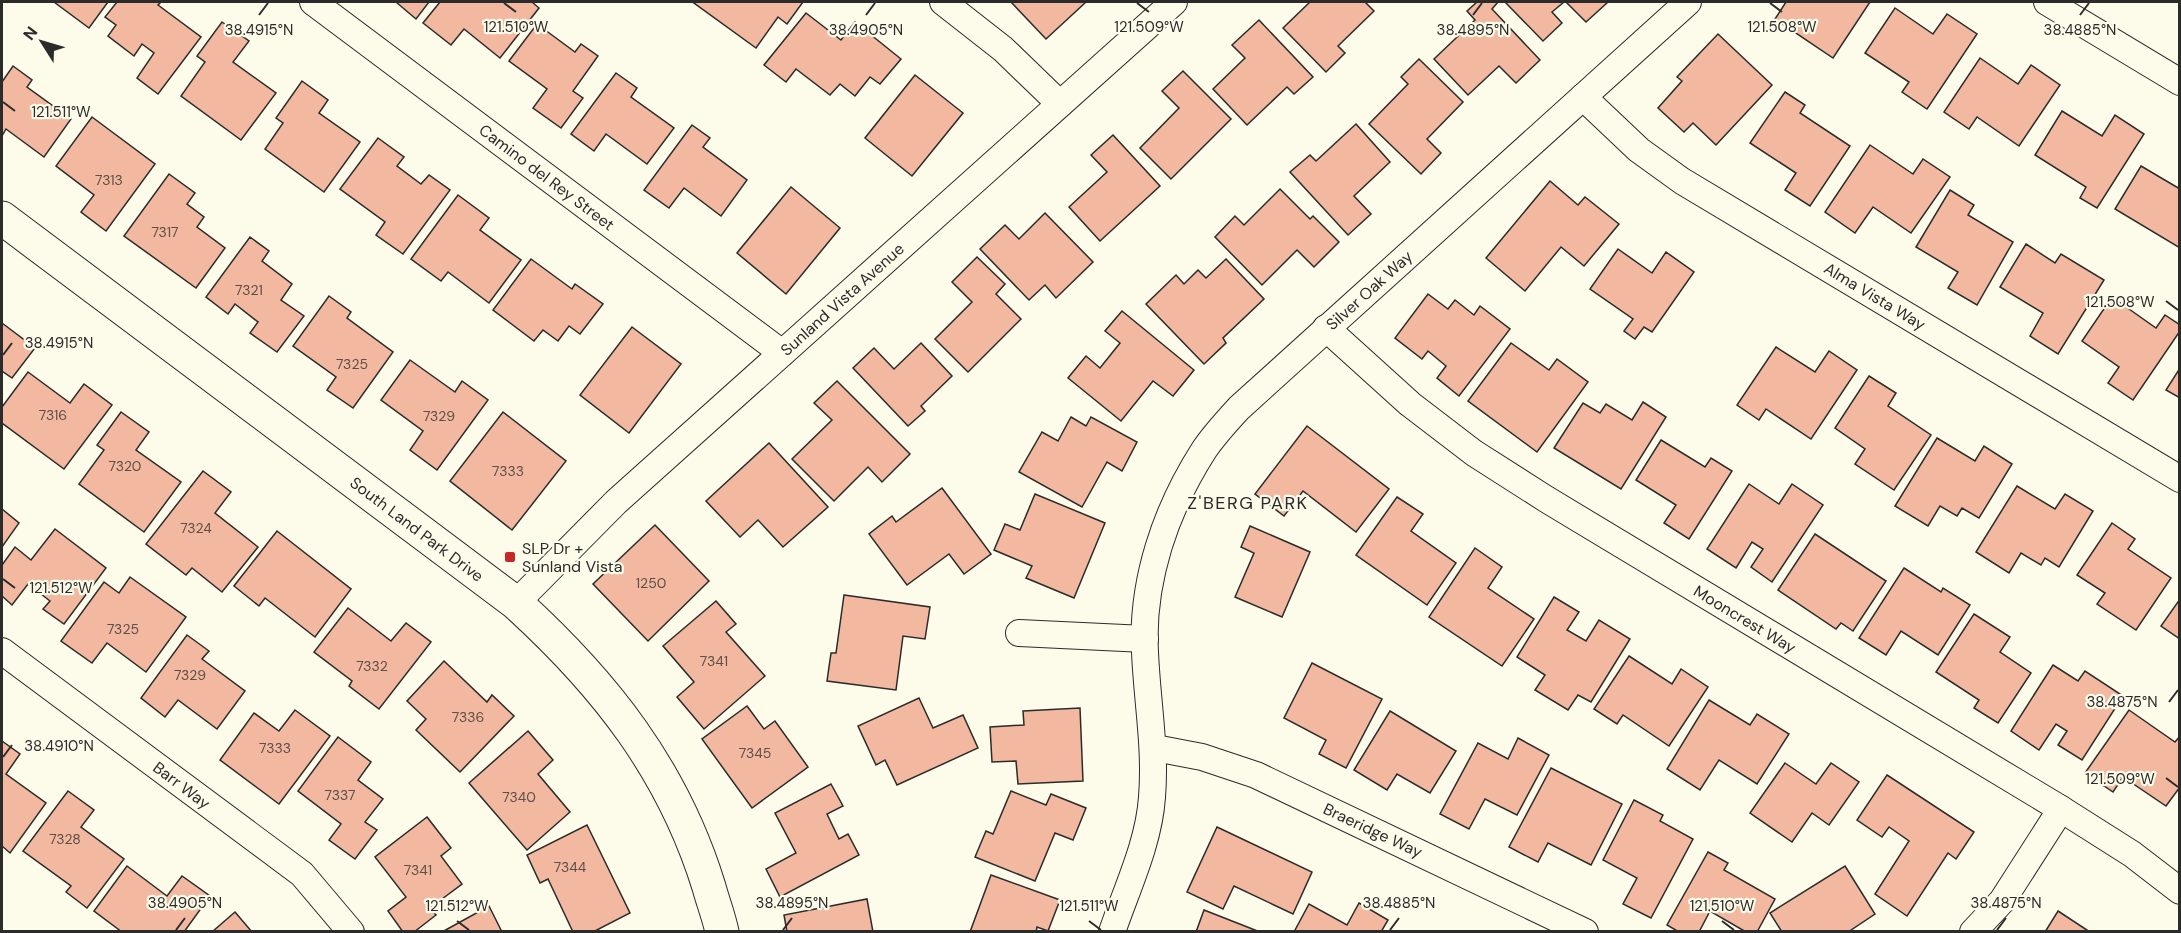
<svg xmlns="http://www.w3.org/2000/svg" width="2181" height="933" font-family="'DM Sans',sans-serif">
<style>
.building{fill:#f2b8a0;stroke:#2b2b2b;stroke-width:1.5}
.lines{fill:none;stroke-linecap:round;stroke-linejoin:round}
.street-casing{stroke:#2b2b2b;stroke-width:28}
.secondary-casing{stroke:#2b2b2b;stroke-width:35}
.street{stroke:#fdfbea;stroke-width:26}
.secondary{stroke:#fdfbea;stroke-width:33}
.ticks{fill:none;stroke:#2b2b2b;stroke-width:2}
.poi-dot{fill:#c62828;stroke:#fdfbea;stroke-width:2}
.labels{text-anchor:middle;stroke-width:4.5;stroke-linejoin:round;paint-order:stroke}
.number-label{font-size:14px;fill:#5d4e48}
.street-label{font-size:16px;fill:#2b2b2b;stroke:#fdfbea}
.poi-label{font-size:16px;fill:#2b2b2b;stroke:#fdfbea;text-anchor:start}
.neighbourhood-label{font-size:18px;letter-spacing:1.5px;fill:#2b2b2b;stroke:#fdfbea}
.ticks-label{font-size:15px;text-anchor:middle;fill:#2b2b2b;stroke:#fdfbea;stroke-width:4.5;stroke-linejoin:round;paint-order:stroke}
</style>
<rect width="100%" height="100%" fill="#fdfbea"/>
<g class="building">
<polygon points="54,2 108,2 89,28"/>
<polygon points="117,2 161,2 158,5 201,37 158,94 137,78 154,53 142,44 134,56 108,36 116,25 105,17"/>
<polygon points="396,2 429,2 416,19"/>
<polygon points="440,2 532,2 539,8 500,58 464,29 451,45 423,23"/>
<polygon points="696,2 803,2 787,24 778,17 756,48 694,3"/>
<polygon points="1011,2 1086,2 1046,39"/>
<polygon points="1310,2 1365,2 1374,11 1338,46 1345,53 1326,72 1283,28"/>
<polygon points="1477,2 1498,2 1492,9 1540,60 1516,83 1499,66 1468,95 1434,59 1475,20 1467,11"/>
<polygon points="1505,2 1564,2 1552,12 1562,23 1543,41"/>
<polygon points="1566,2 1608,2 1586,22"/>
<polygon points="1786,2 1870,2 1833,58 1775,19"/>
<polygon points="1895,8 1933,34 1947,14 1977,34 1927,109 1902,92 1909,82 1865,53"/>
<polygon points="806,13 841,40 855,22 901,59 880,84 870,77 855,96 840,84 830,95 796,69 786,82 764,65"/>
<polygon points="1259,20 1313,77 1294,94 1287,87 1247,125 1213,89 1245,58 1232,45"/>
<polygon points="222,22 249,41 233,62 276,93 241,140 181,96 205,62 197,56"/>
<polygon points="537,24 575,52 581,44 598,56 573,91 583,98 561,128 533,108 547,89 509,61"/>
<polygon points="1718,34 1772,85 1716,145 1693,123 1684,132 1658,108 1682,81 1677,77"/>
<polygon points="1980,58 2018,84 2031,65 2060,85 2019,146 1977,117 1969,129 1944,112"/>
<polygon points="1419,59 1463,102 1427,139 1441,153 1421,174 1369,124 1408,84 1401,77"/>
<polygon points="13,66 32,80 27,87 71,119 44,157 6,129 2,136 2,82"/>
<polygon points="1183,71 1231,119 1171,179 1140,148 1179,108 1162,91"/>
<polygon points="616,73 637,88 631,97 674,128 647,164 606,134 594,151 571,134"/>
<polygon points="915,75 963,113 912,176 865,138"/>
<polygon points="302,81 328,100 319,113 360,142 324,192 265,149 283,123 276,118"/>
<polygon points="1785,92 1805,105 1800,113 1850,146 1810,206 1785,190 1796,173 1750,143"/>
<polygon points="2062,111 2102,136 2115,115 2144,134 2097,208 2080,198 2086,187 2035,155"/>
<polygon points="92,117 155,164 106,231 81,212 94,195 56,166"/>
<polygon points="1356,124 1390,162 1354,196 1371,214 1348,235 1290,172 1310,155 1316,161"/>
<polygon points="692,125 710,138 703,147 747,180 721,216 684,188 669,208 644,190"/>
<polygon points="1113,135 1160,186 1100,241 1069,207 1107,172 1091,155"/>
<polygon points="378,138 404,157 397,166 421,184 429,175 450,190 403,254 376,235 385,222 340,189"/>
<polygon points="1870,145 1913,174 1923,159 1950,177 1911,233 1873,207 1855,233 1825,212"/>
<polygon points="2141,166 2180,189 2180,248 2115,209"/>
<polygon points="169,174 195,193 187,204 204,217 197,227 225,248 196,288 124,236"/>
<polygon points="1550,181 1578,205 1585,197 1619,224 1584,266 1561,247 1525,291 1486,258"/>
<polygon points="791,187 840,228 786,294 737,253"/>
<polygon points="1280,189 1310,219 1313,216 1339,242 1314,267 1297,250 1262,285 1215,237 1235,216 1244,225"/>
<polygon points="1950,190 1974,205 1968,215 2013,242 1977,305 1948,288 1958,272 1916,247"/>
<polygon points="458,195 489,218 480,230 521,260 489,303 448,272 441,281 411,259"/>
<polygon points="1045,213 1093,262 1056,298 1045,285 1029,300 980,249 1005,225 1019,239"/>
<polygon points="250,237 269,251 262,261 292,284 281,300 304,316 277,352 250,333 258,322 235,304 228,314 206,297"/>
<polygon points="2026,244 2055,263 2061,254 2104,280 2058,354 2030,336 2043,313 2000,287"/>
<polygon points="1618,249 1652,273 1666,252 1694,272 1652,332 1644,327 1635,339 1624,331 1633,319 1590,289"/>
<polygon points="977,257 1005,284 996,294 1021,319 968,372 935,339 972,302 952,282"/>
<polygon points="531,259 572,289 575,284 603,304 580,334 569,326 558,341 543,330 534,341 493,310"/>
<polygon points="1226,259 1264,299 1223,338 1226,343 1204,364 1146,304 1176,275 1184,284 1198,270 1206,278"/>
<polygon points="1428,294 1448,309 1455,300 1474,315 1480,306 1510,329 1459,396 1437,378 1446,366 1428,351 1422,359 1395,338"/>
<polygon points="329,296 351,312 347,318 393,352 353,408 327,390 336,377 293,346"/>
<polygon points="2112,297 2156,328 2165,315 2180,325 2180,331 2133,400 2108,383 2119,367 2082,341"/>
<polygon points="1122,311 1194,370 1173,396 1153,381 1121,421 1068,378 1086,356 1100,368 1120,343 1105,331"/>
<polygon points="2,323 35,348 12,378 2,371"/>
<polygon points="632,327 681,364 629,433 580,395"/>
<polygon points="921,343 952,376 921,406 925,411 908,426 853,368 874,348 894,369"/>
<polygon points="1511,343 1549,370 1557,359 1588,382 1537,452 1468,401"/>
<polygon points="1776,347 1815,372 1829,351 1857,370 1811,439 1766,409 1759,420 1737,405"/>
<polygon points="410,360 455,392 462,381 488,400 437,470 410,450 423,431 381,400"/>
<polygon points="2180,368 2180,398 2166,390"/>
<polygon points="28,372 70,403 84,384 112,405 64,469 2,423 2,407"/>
<polygon points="1869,376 1896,393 1888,406 1931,435 1894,490 1855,464 1865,449 1835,428"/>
<polygon points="837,381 910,454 882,482 868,467 834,501 792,459 832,420 814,403"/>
<polygon points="1643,402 1666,417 1621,489 1554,448 1583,403 1600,413 1606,404 1632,420"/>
<polygon points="121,412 149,432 136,450 181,482 144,532 79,484 104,450 97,445"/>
<polygon points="503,412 566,461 512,530 450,481"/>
<polygon points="1071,417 1086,426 1091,417 1137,442 1122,471 1107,462 1082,507 1019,472 1042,432 1058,441"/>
<polygon points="1307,426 1389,489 1356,532 1303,491 1284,516 1255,494"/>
<polygon points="1937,438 1975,461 1984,446 2012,464 1979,518 1962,508 1957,516 1940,506 1928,526 1895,506"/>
<polygon points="1661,440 1705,467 1711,458 1732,471 1689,539 1664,523 1676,505 1636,480"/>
<polygon points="769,443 828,507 783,547 758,520 740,537 706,501"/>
<polygon points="203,471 231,492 215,513 258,547 222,592 192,568 186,575 146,544"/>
<polygon points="1749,484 1779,504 1792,484 1823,505 1772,582 1751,567 1763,549 1752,542 1736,568 1707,549"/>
<polygon points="2017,486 2055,509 2065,494 2093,511 2059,567 2045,558 2041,565 2021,553 2009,573 1976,552"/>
<polygon points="942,488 991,554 964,574 949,554 907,585 869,534 892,516 896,522"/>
<polygon points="1035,494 1105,523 1074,598 1026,578 1032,566 994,550 1005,524 1020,530"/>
<polygon points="1397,497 1423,514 1411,531 1456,563 1427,605 1356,555"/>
<polygon points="2,509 19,523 2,547"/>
<polygon points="2112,523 2135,539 2128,549 2171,578 2136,630 2097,604 2105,593 2077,575"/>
<polygon points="655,525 709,581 648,641 593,584"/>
<polygon points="1250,526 1310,552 1282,617 1235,597 1254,553 1241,547"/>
<polygon points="55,529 106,568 64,624 43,609 50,601 28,584 12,605 2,596 2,565 15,547 31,560"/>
<polygon points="277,531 351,589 315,637 265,598 259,606 234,586"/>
<polygon points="1815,534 1886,581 1853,631 1841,623 1836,629 1778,590"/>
<polygon points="1475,548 1502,567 1488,588 1534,619 1502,666 1429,617"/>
<polygon points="1904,568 1941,592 1943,588 1970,605 1938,655 1901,631 1886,655 1859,638"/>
<polygon points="130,577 186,617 146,672 107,643 92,663 61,641 104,582 119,593"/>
<polygon points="844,595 930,607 925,639 903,636 896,690 827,681 831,653 836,653"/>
<polygon points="1554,597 1579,612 1567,630 1586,641 1599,620 1630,639 1591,702 1578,695 1568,710 1535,690 1545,675 1517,657"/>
<polygon points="2180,599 2180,639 2161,626"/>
<polygon points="716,601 736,624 726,632 765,676 704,729 677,697 694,682 663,646"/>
<polygon points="348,608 391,641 406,623 431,642 379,709 349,686 352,681 314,652"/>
<polygon points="1974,614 2010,637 2000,652 2031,673 1998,723 1974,708 1979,700 1936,672"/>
<polygon points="187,635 209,651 202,659 245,691 217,729 178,700 165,717 141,698"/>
<polygon points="1629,656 1672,684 1681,669 1708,687 1669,746 1623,715 1617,724 1594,709"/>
<polygon points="444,661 487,702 492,695 514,716 460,772 416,730 426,719 407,701"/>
<polygon points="1312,663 1382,699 1346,768 1319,754 1326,740 1284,718"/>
<polygon points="2053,665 2078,681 2085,671 2123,696 2082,760 2058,745 2067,731 2056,724 2039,750 2011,731"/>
<polygon points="919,698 933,728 963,715 978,748 897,785 885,760 876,765 858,726"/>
<polygon points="1709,700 1750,725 1757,714 1789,734 1757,784 1719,760 1700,790 1667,769"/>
<polygon points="747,706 764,729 775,721 808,767 752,808 702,739"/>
<polygon points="1080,708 1083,781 1018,784 1016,761 992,762 990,727 1024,725 1023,711"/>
<polygon points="295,710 330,736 279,804 220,760 254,713 279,731"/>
<polygon points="2129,710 2175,742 2180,736 2180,787 2166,806 2123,777 2113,792 2085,773"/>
<polygon points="1390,711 1456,751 1430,793 1397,774 1387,790 1354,770"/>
<polygon points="528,731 553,760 538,774 570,812 527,850 469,783"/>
<polygon points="338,737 371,762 358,780 383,799 365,822 377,830 355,859 329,840 341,824 298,791"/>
<polygon points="1518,738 1549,755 1517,815 1485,799 1469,829 1440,814 1478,743 1508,759"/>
<polygon points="2,741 20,754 6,774 46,803 10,853 2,846"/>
<polygon points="1785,763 1816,784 1831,763 1859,782 1829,825 1812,813 1792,842 1750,813"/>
<polygon points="1551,768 1622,804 1591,865 1548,843 1538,862 1509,847"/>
<polygon points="1887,775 1974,832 1956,859 1948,853 1907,916 1875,894 1909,841 1889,827 1882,837 1857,820"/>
<polygon points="831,784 843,806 827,814 839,839 848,834 859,855 780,897 766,869 796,853 775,813"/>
<polygon points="68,791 94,810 81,827 124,859 87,908 66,892 71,886 23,851"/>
<polygon points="1011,791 1046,805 1051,794 1086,808 1073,840 1055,833 1035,881 975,857 986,831 993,834"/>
<polygon points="1634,800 1663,815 1660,821 1693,839 1651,918 1623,904 1637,878 1603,860"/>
<polygon points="427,817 451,848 441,856 462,884 430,908 436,915 414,932 403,932 388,911 406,897 375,857"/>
<polygon points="587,825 630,913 593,932 573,932 548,879 540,883 527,855"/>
<polygon points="1217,827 1312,872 1293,914 1234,886 1223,909 1187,892"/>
<polygon points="1708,852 1728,863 1724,870 1775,899 1757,932 1746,932 1710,911 1699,932 1679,932 1667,925"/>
<polygon points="127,866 167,896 182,876 210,896 184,932 122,932 94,911"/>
<polygon points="1845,866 1875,914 1848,932 1782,932 1770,913"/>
<polygon points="991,875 1060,900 1048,931 1037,927 1036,932 970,932"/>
<polygon points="867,899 873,932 787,932 784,915"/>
<polygon points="1359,903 1388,920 1381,932 1294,932 1309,904 1347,925"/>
<polygon points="489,906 502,932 442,932"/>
<polygon points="1204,910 1260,932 1196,932"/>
<polygon points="2058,911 2090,932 2045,932"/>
<polygon points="235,912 252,932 212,932"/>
</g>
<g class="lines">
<defs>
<g id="street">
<polyline points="313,2 782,353"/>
<polyline points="943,2 1003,49 1060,104"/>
<polyline points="2047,2 2180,82"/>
<polyline points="1583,97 1639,150 1682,181 2180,479"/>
<polyline points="1326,328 1410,404 1474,453 1546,499 2061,809 2132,854 2180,891"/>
<polyline points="516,603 616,502 1174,2"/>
<polyline points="1019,633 1145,639"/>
<polyline points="2,651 302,874 351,932"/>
<polyline points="1155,748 1202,757 1256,775 1585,932"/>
<path d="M1112,932C1127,888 1149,843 1152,797C1156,748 1147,701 1145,652C1141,581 1166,509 1204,450C1214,435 1227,421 1239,408L1688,2"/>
<polyline points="1973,932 2002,901 2061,809"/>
</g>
<path id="secondary" d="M2,218L516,603C605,684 673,770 709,887C713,902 719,917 722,932"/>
</defs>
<use href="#street" class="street-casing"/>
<use href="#secondary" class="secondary-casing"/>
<use href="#street" class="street"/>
<use href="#secondary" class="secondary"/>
</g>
<path class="ticks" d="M504,3L516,12M1137,3L1149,12M1770,3L1782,12M259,15L268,3M866,15L875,3M1473,15L1482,3M2080,15L2089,3M3,102L15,111M2166,301L2178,310M3,355L12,343M3,579L15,588M2169,702L2178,690M3,757L12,745M2166,778L2178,787M457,921L469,930M1089,921L1101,930M1722,921L1734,930M176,930L185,918M783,930L792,918M1390,930L1399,918M1997,930L2006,918"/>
<rect class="poi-dot" x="504" y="551" width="12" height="12" rx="3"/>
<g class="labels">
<g class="number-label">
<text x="109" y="185">7313</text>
<text x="165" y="237">7317</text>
<text x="249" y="295">7321</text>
<text x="352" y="369">7325</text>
<text x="53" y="420">7316</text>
<text x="439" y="421">7329</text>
<text x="125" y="471">7320</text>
<text x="508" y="476">7333</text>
<text x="196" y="533">7324</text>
<text x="651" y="588">1250</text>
<text x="123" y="634">7325</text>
<text x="714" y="666">7341</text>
<text x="372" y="671">7332</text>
<text x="190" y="680">7329</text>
<text x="468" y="722">7336</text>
<text x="275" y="753">7333</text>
<text x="755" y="758">7345</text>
<text x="340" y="800">7337</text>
<text x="519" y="802">7340</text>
<text x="65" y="844">7328</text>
<text x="570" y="872">7344</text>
<text x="418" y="875">7341</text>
</g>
<g class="street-label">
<text transform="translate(547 177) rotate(37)" y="6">Camino del Rey Street</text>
<text transform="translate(1369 290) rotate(-42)" y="6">Silver Oak Way</text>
<text transform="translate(1875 296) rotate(31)" y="6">Alma Vista Way</text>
<text transform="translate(842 299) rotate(-42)" y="6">Sunland Vista Avenue</text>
<text transform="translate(417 529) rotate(37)" y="6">South Land Park Drive</text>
<text transform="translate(1745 619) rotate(31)" y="6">Mooncrest Way</text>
<text transform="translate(182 785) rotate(37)" y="6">Barr Way</text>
<text transform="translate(1373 830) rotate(25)" y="6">Braeridge Way</text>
</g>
<g class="poi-label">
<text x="522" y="554">SLP Dr +<tspan x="522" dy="18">Sunland Vista</tspan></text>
</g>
<g class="neighbourhood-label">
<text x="1248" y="509">Z'BERG PARK</text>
</g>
</g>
<g class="ticks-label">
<text x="516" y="32">121.510°W</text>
<text x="1149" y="32">121.509°W</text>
<text x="1782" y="32">121.508°W</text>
<text x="259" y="35">38.4915°N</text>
<text x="866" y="35">38.4905°N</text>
<text x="1473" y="35">38.4895°N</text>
<text x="2080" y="35">38.4885°N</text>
<text x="61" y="117">121.511°W</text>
<text x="2120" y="307">121.508°W</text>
<text x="59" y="348">38.4915°N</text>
<text x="61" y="593">121.512°W</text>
<text x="2122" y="707">38.4875°N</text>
<text x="59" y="751">38.4910°N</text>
<text x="2120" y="784">121.509°W</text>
<text x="185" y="908">38.4905°N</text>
<text x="792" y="908">38.4895°N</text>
<text x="1399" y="908">38.4885°N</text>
<text x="2006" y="908">38.4875°N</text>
<text x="457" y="911">121.512°W</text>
<text x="1089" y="911">121.511°W</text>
<text x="1722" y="911">121.510°W</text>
</g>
<rect width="2181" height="933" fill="none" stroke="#2b2b2b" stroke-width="6"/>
<g transform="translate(42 42) rotate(307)" stroke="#fdfbea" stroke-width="4.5" paint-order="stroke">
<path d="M0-4.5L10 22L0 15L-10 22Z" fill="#2b2b2b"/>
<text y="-9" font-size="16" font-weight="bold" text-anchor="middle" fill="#2b2b2b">N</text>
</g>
</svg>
